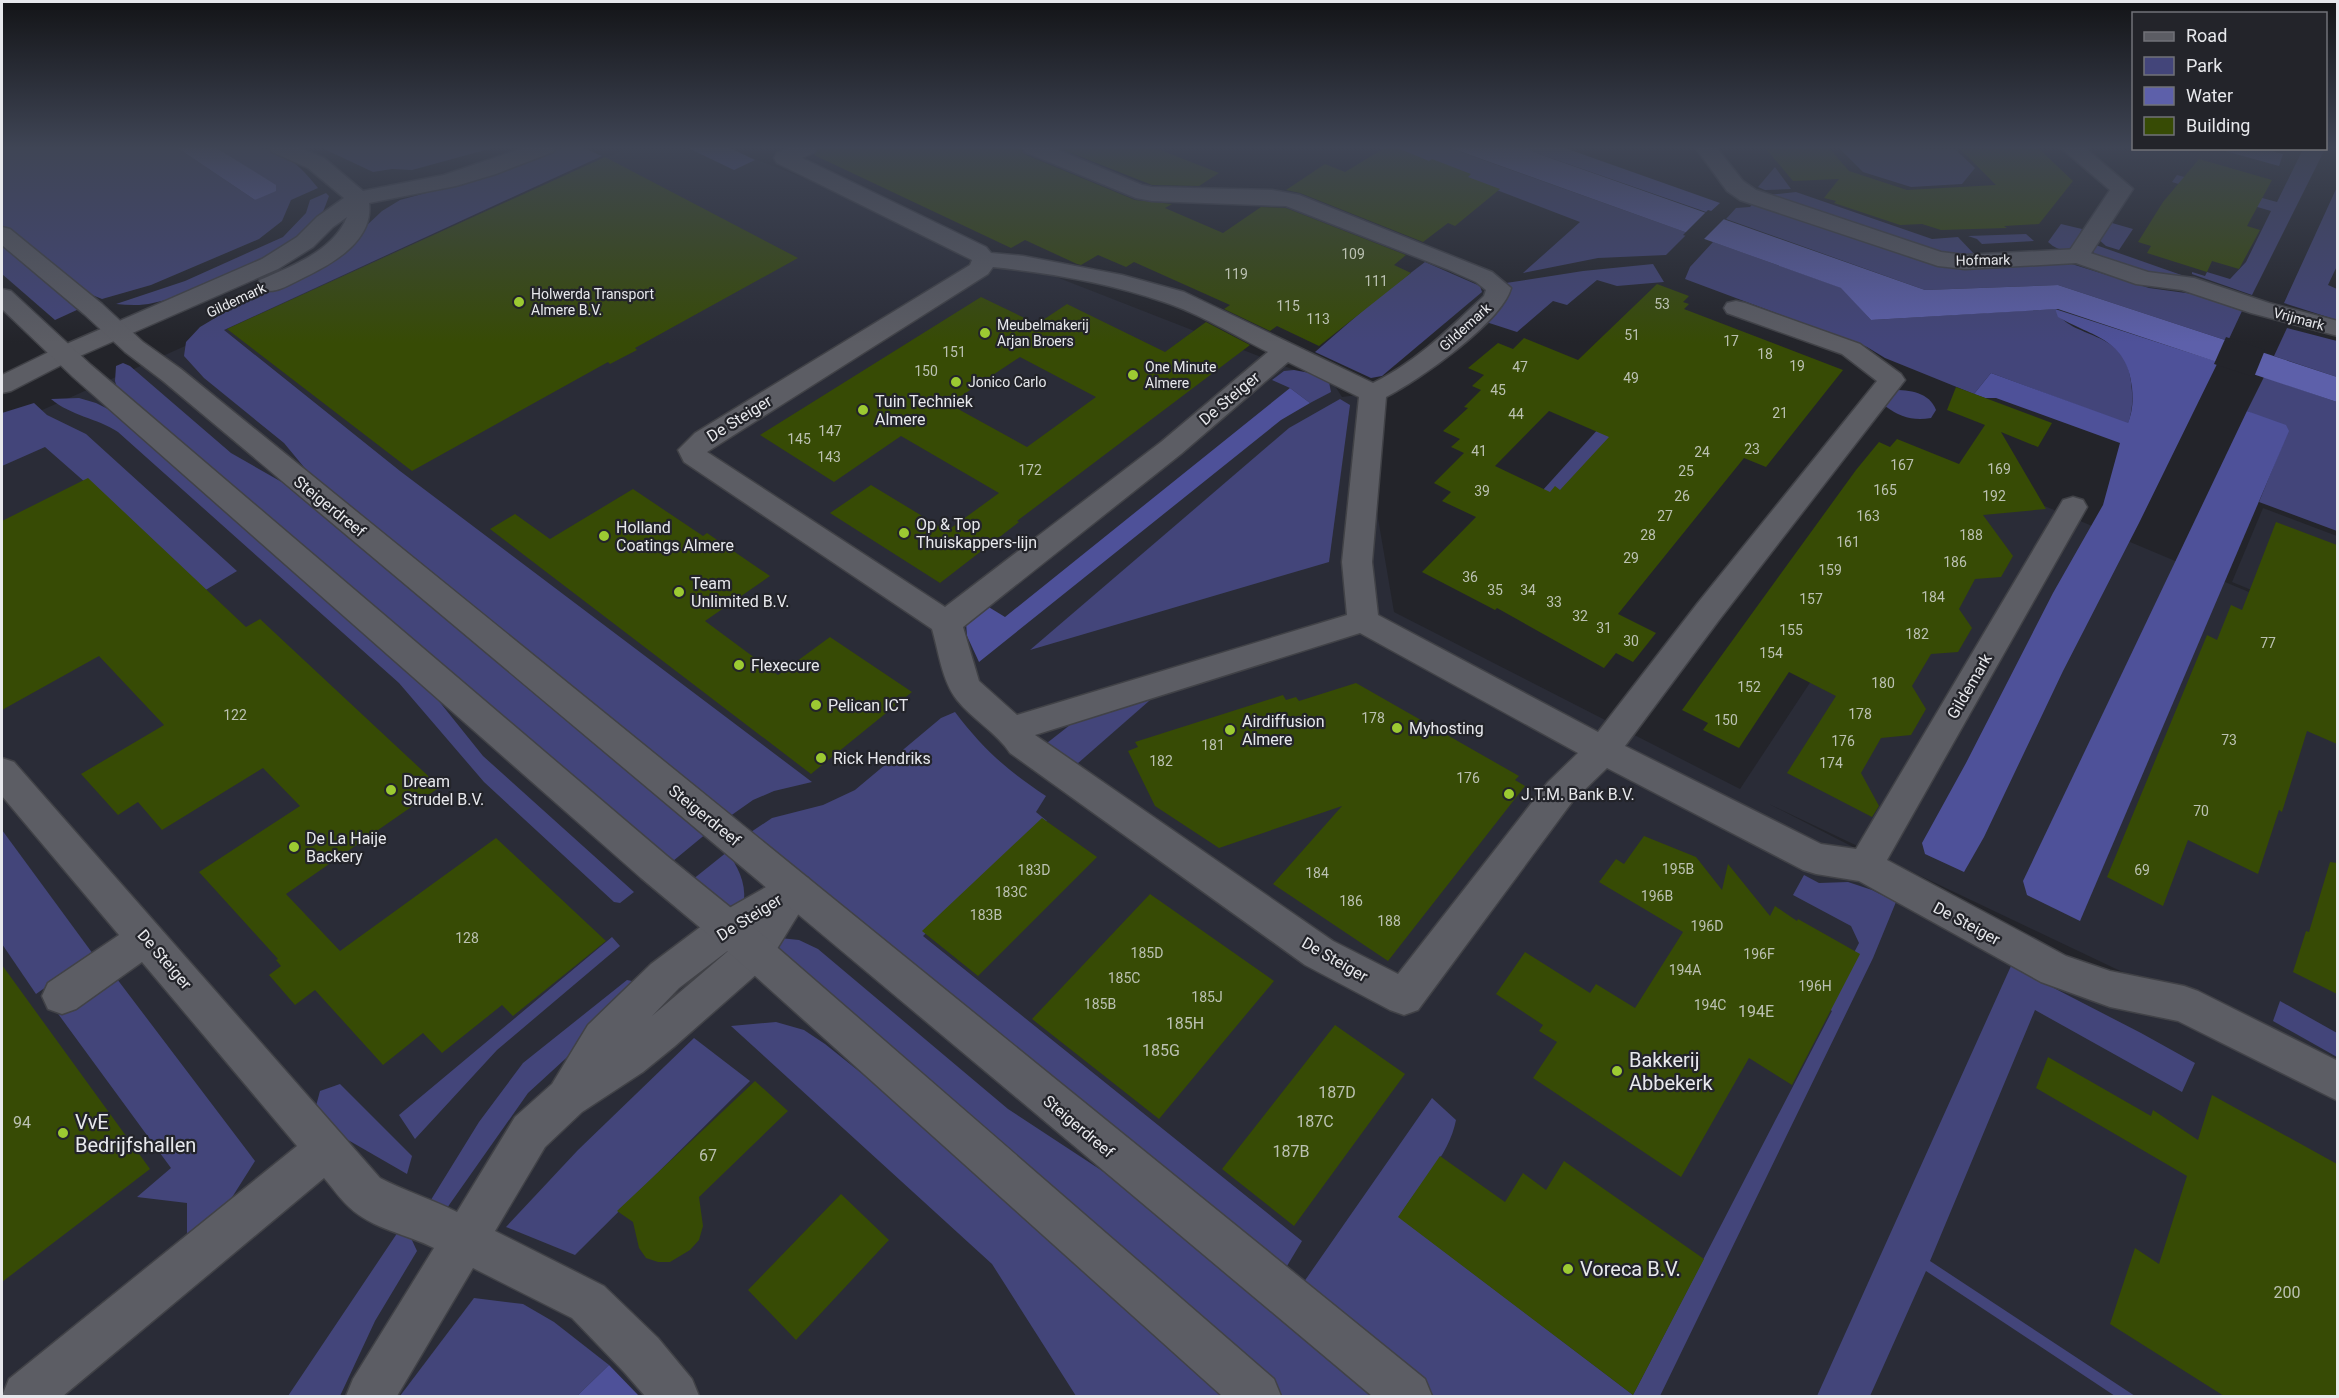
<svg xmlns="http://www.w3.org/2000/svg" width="2339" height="1398" font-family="Roboto,sans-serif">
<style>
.built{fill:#2a2c37}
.green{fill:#43457a}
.forest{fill:#4e5199}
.water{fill:#5d60aa}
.pier{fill:#23242a}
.building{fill:#374b05;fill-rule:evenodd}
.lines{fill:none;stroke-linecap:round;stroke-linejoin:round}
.street-casing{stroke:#414247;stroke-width:3}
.secondary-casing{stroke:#414247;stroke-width:3}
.street{fill:#5c5d64;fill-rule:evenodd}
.secondary{fill:#5c5d64;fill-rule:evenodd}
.poi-dot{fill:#9cca32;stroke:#23242a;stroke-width:2}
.labels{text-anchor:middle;stroke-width:4.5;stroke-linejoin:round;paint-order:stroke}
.number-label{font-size:14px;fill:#bbc1b2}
.far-street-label{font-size:14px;fill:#e7e8ec;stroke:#23242a}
.far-poi-label{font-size:14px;fill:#e7e8ec;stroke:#23242a;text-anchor:start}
.street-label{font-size:16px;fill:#e7e8ec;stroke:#23242a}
.poi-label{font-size:16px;fill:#e7e8ec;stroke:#23242a;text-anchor:start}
.near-number-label{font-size:16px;fill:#bbc1b2}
.near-poi-label{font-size:20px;fill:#e7e8ec;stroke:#23242a;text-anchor:start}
</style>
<rect width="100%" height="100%" fill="#23242a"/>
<g class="built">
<polygon points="630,147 724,147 1335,386 1342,397 1357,395 1394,612 1740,789 1952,467 2337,629 2337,1074 1769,804 2337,1095 2337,1396 2,1396 2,428"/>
<polygon points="2263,508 2337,536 2337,625 2232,582"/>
</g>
<g class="green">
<path d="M2,147H176L255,200L276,186L215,147C267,147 283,144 318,188L291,200L282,221L259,239L151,285L102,299L80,290L2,228Z"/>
<polygon points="320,147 496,147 412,170 392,169 373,172"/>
<polygon points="564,147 581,147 602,156 224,330 400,471 812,782 774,791 753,800 726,819 327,495 284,443 204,378 184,356 186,342 200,327 247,299 307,273 365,227 382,211 400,200 500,173"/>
<polygon points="1376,147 1447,147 1688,233 1666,255 1598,258 1523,273 1580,222 1455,174"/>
<polygon points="1838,147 1955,149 1975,168 1962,184 1911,187 1863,172"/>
<polygon points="2303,149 2325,149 2252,295 2192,274 2192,272 2205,276 2207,272 2230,279 2246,262 2271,211 2172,182 2177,175 2277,202"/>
<polygon points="1775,167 1791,189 1765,190 1758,187"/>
<polygon points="2337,187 2337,266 2328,285 2337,289 2337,320 2284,303"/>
<polygon points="1796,192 1932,239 1958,237 1976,256 1949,255 1768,195"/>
<path d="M326,193L329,196C325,207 320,221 312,229C288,254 188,296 153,303C141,306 128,305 116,304L185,281L283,237L306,213L310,200Z"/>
<polygon points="1754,202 1946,268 2062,261 2149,288 2193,294 2242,311 2228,341 2058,285 1925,290 1726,219 1736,208 1750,207"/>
<polygon points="2112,223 2133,229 2119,250 2106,246 2098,239"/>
<path d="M2061,224L2082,229L2072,249C2061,251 2056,249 2048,242Z"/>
<polygon points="2026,234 2034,241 1982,244 1977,239 1968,236"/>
<path d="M1713,242L1842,288L1871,320L2055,309C2070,341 2126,327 2131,382C2133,398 2133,409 2128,424L1991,373L1974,394L1885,358L1867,347L1685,279L1690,267Z"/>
<polygon points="2093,244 2187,277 2187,278 2152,276 2097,256 2093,252"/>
<polygon points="2,245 79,309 55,320 2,274"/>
<polygon points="1425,262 1480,286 1482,292 1382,376 1371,378 1315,352 1374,301"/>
<polygon points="1653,264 1664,282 1617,286 1597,280 1567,305 1553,301 1517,332 1483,321 1510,294 1506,283 1583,271"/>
<polygon points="2287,328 2337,341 2337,377 2274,356"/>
<polygon points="123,363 130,366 231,453 294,489 707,833 667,866 118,391 115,381 116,366"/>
<polygon points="1294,370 1315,374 1329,382 1331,392 1310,403 1290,388 1272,380 1284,371"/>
<polygon points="2264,377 2337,402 2337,531 2259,502 2288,431 2247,411"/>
<path d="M1892,390C1910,390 1929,392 1936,410L1931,418C1913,421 1900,417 1885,406L1884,396Z"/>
<path d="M79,398L96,403L120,415L422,680L483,756L634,892L620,903L614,902L484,782L399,683L118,432C97,418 71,416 51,399Z"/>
<polygon points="1340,399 1350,405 1329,562 1030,650 1289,428"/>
<polygon points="34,403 47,415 86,434 237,571 199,594 86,483 45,447 2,466 2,413"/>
<polygon points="1656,409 1572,504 1542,491 1610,416"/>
<polygon points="1157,694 1077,764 1047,743 1084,714"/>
<path d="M955,712C983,749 1008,771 1046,796L1036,812L1047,821L923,936L1302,1241L1281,1276L745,836L772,818L823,805L855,790L941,718Z"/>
<polygon points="2,830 93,954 36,994 2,944"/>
<path d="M727,852C737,865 746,882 744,901C743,906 738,913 735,917L687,884Z"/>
<path d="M1804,875L1819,883L1848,882L1872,890L1896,902L1873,958L1660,1396H1431L1299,1289L1432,1098L1456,1120C1449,1157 1417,1186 1399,1217L1633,1395L1832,1011L1826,1007L1859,943L1851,926L1793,895Z"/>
<polygon points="612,937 620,946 497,1050 415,1139 399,1115"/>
<polygon points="780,938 799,940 818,949 1008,1109 1145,1199 1384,1396 1275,1396 771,959"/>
<polygon points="2011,966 2141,1033 2195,1063 2182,1092 2035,1010 1930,1261 2135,1396 2115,1396 1926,1271 1870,1396 1817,1396"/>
<polygon points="117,979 255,1161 224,1210 187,1244 187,1203 137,1197 171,1168 56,1011"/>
<polygon points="627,980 647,984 528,1093 447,1208 429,1203 479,1122 523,1063"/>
<polygon points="2280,1001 2337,1033 2337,1057 2273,1021"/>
<polygon points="776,1022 804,1030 825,1044 926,1125 1232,1396 1076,1396 992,1264 731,1026"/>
<polygon points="694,1038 750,1081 575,1255 506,1227 578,1150"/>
<polygon points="340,1084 412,1156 407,1174 348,1140 316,1106 320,1091"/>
<polygon points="404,1223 417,1251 375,1321 340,1396 288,1396"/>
<polygon points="474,1298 523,1304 554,1322 609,1365 577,1396 400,1396"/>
</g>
<g class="forest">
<polygon points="686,147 728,147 755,160 734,170"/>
<polygon points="1526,147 1562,147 1720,203 1709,213 1539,154"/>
<polygon points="2218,149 2263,149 2283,154 2279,166"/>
<path d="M2055,309L2218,362L2139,523L2063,671L1984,837L1964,872L1925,854L1922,843L1966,763L2053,593L2103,505L2120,443L1996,398H1985L1974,394L1991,373L2128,423C2133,410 2133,401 2132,387C2127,339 2093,337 2058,317Z"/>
<polygon points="1290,388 1310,403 1281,420 979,662 967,636 966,622 987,606 1005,617"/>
<polygon points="2247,411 2286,425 2289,431 2080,921 2027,895 2023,881"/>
<polygon points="609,1365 639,1396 577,1396"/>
</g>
<g class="water">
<polygon points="176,147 215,147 276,185 276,191 255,200"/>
<polygon points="1448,147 1526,147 1539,154 1925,290 2058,285 2337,377 2337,402 2058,309 1871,320 1841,288"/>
</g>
<g class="pier">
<polygon points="1708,210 1727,216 1702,241 1683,235"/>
<polygon points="2226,337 2265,350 2254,377 2214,364"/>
</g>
<g class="building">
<polygon points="819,147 1020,147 1024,154 1135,200 1172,204 1165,208 1223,233 1261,207 1286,208 1406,255 1394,265 1411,273 1319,346 1277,326 1270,331 1224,309 1230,305 1134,262 1126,267 1098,255 1081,265 1077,264 1025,240 1011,248 814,155"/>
<polygon points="1056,147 1153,147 1219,173 1199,186 1152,185"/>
<polygon points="1386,147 1395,147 1429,161 1432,159 1471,174 1468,177 1500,189 1455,226 1448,223 1423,242 1300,193 1286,190 1325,164 1345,172"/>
<polygon points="1769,147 1828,147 1849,171 1907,190 1996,185 1960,149 2037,147 2073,181 2039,224 2004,226 2007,228 1941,230 1922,224 1900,225 1834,203 1836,201 1824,198 1839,179 1793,181 1767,150 1771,149"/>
<polygon points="605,157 798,258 635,348 637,350 610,364 608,362 412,471 227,329"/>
<polygon points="2199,159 2272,180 2247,226 2260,230 2239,269 2212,261 2207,272 2147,253 2151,246 2138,242 2163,202"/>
<path d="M1657,284L1689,296L1683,302L1689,304L1684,309L1843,370L1766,467L1744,458L1618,614L1656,633L1633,662L1616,653L1604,668L1497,608L1495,610L1422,572L1476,517L1442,501L1451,492L1434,483L1464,453L1451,447L1460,439L1443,431L1468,408L1464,407L1481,390L1472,386L1484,375L1468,368L1498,343L1513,349L1524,338L1578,360ZM1549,411L1609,437L1560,490L1555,486L1550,492L1495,466Z"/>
<path d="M981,297L1037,324L1067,304L1165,352L1206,322L1250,345L1017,521L1019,522L940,583L830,513L871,485L947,531L999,493L901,436L834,482L760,435ZM1020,357L1096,397L1027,447L949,404Z"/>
<polygon points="1956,387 2052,423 2038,447 2001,432 2046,509 1983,515 2013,556 2001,577 1975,579 1959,609 1972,628 1958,652 1931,654 1912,686 1926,709 1911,735 1881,738 1861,773 1879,806 1872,817 1787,773 1836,696 1789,672 1739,748 1703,730 1708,723 1682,710 1856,470 1879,442 1890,447 1897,439 1959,464 1985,425 1947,410"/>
<polygon points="88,478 246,627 260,619 440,787 286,894 340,951 496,838 606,941 513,1016 502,1005 442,1053 423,1033 383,1065 315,990 295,1005 269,975 281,966 276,960 278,959 199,872 300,806 263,768 162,830 138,802 118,815 81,774 164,725 99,656 2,710 2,521"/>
<polygon points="633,489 703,536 707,533 770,576 705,621 778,675 830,637 912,692 811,774 490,529 515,514 550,539"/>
<polygon points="2276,522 2337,545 2337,744 2307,731 2282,812 2279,810 2258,874 2188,840 2163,906 2107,877 2207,635 2217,640 2231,605 2242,610"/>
<polygon points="1356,683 1519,776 1515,780 1525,786 1388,961 1273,884 1342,806 1219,848 1155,806 1128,751 1138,747 1135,742 1283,695 1286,700 1296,697 1299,701"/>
<polygon points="1042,818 1097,857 978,976 922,931"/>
<polygon points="1644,836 1696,857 1722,890 1728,864 1770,916 1775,906 1797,921 1798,919 1860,954 1792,1085 1749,1058 1681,1177 1533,1078 1557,1042 1539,1031 1543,1025 1496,994 1525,952 1590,993 1596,984 1635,1008 1683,932 1599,882 1616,859 1624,864"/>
<polygon points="2330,862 2337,863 2337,994 2293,972 2306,931 2309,932"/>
<polygon points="1150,894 1274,981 1159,1119 1032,1019"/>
<polygon points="2,965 150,1169 2,1282"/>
<polygon points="1335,1025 1405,1074 1294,1226 1222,1169"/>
<polygon points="2048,1057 2151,1116 2153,1110 2198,1140 2212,1095 2337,1164 2337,1396 2224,1396 2110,1324 2135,1248 2159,1264 2187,1176 2036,1088"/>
<polygon points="755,1081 788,1111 699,1197 703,1226 699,1240 690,1250 670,1262 658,1262 646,1258 639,1248 633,1222 617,1211"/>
<polygon points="1440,1156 1505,1202 1523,1173 1546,1190 1564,1161 1704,1259 1633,1395 1398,1217"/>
<polygon points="841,1194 889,1240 796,1340 748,1290"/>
</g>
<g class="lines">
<defs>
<g id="street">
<path d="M270,147H297L324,158L363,191L444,175L526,147H556L553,152L496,174L456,186L369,203C374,242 330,265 301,279C287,286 275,294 260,290L257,285L260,280C292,266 333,251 347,217L333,227L313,247L278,269L73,359L11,391L2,393V375L55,349L262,259L297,237L317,217L344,198L308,168L272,152Z"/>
<path d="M791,147H817L815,152L802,158L986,247L991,253L1023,256L1122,275L1184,292L1373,383C1416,362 1450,328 1484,296L1486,290L1476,282L1447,269L1286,206L1152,201L1136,198L1025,152L1022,147H1051L1142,185L1152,187L1272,190L1299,195L1492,272L1511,288C1502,322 1418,381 1386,397L1372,562L1378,615L1598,732L1697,604L1877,381L1842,354L1727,313L1724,308L1727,303L1736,301L1745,303L1860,344L1901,374L1905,380L1719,620L1625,746L1821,844L1856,849L2063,500L2073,497L2083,500L2087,507L1887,860L2066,956L2110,971L2184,986L2198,991L2338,1061V1101L2178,1021L2110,1007L2041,982L1859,881L1816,874L1803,870L1607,768L1572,802L1418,1010L1404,1015L1390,1010L1305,965L1010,753C996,732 973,720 957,700C942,681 939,653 932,629L684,462L678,450L695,433L970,265L972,260L777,163L774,158L777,153ZM993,267C1050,273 1110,283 1164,302C1198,313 1236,336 1268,352L1161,442L945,607L707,452L988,274ZM1288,362L1359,397L1342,562L1347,615L1017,715L979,681L963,627L1181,454ZM1360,633L1578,753L1548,782L1398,974L1333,941L1035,735Z"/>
<polygon points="2060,147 2084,147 2133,189 2086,261 2078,263 2070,261 2066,256 2110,190"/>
<path d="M2,758L14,762L380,1178C405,1191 431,1199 457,1212L515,1117L552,1084L588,1025L651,964L715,916L782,878L795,873L808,878L814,889L767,965L675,1046L643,1072L582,1112L545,1147L495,1231L604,1286L658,1338L692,1379L699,1396H645L624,1372L572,1318L473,1268L397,1396H346L353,1379L434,1248C407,1234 372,1229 349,1207C340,1199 332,1187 324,1178L63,1396H2L9,1379L297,1146L142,962L76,1009L62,1014L48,1009L42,996L48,983L119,935L2,796ZM734,946L652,1016L679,988Z"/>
</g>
<g id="secondary">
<polygon points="1695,147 1716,147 1743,181 1756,190 1941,252 1965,255 2078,249 2148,272 2194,278 2269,303 2338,321 2338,336 2251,313 2182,290 2136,284 2076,263 1965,269 1938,266 1740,200 1727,191"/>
<polygon points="2,227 10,229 102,304 143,342 181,369 1425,1379 1432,1396 1372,1396 163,381 125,352 84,314 2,245"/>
<polygon points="2,289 11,291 91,365 667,856 741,916 1274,1379 1281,1396 1222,1396 715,940 641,878 73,377 2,309"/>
</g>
</defs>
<use href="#street" class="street-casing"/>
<use href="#secondary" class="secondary-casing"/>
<use href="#street" class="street"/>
<use href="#secondary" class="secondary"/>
</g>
<linearGradient id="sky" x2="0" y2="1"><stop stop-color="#131417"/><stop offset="0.43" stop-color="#3f4555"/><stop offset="1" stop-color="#3f4555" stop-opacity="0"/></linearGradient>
<rect width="2339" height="343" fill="url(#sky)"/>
<g class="poi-dot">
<circle cx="519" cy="302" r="6"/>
<circle cx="985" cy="333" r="6"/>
<circle cx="1133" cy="375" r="6"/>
<circle cx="956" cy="382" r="6"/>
<circle cx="863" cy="410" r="6"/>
<circle cx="904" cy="533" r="6"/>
<circle cx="604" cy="536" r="6"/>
<circle cx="679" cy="592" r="6"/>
<circle cx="739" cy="665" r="6"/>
<circle cx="816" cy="705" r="6"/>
<circle cx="1397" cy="728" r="6"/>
<circle cx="1230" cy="730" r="6"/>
<circle cx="821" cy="758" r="6"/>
<circle cx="391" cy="790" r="6"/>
<circle cx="1509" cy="794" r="6"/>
<circle cx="294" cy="847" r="6"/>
<circle cx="1617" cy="1071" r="6"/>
<circle cx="63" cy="1133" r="6"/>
<circle cx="1568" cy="1269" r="6"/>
</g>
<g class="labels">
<g class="number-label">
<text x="1353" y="259">109</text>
<text x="1236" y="279">119</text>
<text x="1376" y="286">111</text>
<text x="1662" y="309">53</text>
<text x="1288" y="311">115</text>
<text x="1318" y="324">113</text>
<text x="1632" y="340">51</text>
<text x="1731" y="346">17</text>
<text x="954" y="357">151</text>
<text x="1765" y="359">18</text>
<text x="1797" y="371">19</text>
<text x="1520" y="372">47</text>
<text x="926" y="376">150</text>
<text x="1631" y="383">49</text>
<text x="1498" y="395">45</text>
<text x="1780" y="418">21</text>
<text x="1516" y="419">44</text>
<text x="830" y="436">147</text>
<text x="799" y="444">145</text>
<text x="1752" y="454">23</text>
<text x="1479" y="456">41</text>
<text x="1702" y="457">24</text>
<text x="829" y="462">143</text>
<text x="1902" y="470">167</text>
<text x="1999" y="474">169</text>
<text x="1030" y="475">172</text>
<text x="1686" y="476">25</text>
<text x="1885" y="495">165</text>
<text x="1482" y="496">39</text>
<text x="1682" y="501">26</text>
<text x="1994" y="501">192</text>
<text x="1665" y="521">27</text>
<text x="1868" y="521">163</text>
<text x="1648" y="540">28</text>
<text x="1971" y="540">188</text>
<text x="1848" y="547">161</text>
<text x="1631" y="563">29</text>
<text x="1955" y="567">186</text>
<text x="1830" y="575">159</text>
<text x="1470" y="582">36</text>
<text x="1495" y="595">35</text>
<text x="1528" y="595">34</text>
<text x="1933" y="602">184</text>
<text x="1811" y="604">157</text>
<text x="1554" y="607">33</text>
<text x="1580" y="621">32</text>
<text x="1604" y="633">31</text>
<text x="1791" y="635">155</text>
<text x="1917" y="639">182</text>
<text x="1631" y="646">30</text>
<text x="2268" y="648">77</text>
<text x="1771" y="658">154</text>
<text x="1883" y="688">180</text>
<text x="1749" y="692">152</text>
<text x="1860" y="719">178</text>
<text x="235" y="720">122</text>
<text x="1373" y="723">178</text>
<text x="1726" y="725">150</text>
<text x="2229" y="745">73</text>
<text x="1843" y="746">176</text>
<text x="1213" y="750">181</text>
<text x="1161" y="766">182</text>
<text x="1831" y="768">174</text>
<text x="1468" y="783">176</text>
<text x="2201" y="816">70</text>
<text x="1678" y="874">195B</text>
<text x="1034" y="875">183D</text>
<text x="2142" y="875">69</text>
<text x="1317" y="878">184</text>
<text x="1011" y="897">183C</text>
<text x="1657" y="901">196B</text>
<text x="1351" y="906">186</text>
<text x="986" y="920">183B</text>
<text x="1389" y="926">188</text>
<text x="1707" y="931">196D</text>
<text x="467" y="943">128</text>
<text x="1147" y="958">185D</text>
<text x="1759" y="959">196F</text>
<text x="1685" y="975">194A</text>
<text x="1124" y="983">185C</text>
<text x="1815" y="991">196H</text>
<text x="1207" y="1002">185J</text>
<text x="1100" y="1009">185B</text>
<text x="1710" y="1010">194C</text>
</g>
<g class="far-street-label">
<text transform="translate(1983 260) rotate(-1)" y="5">Hofmark</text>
<text transform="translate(236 300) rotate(-25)" y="5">Gildemark</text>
<text transform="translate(2299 319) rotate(15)" y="5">Vrijmark</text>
<text transform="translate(1465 327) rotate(-42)" y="5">Gildemark</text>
</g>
<g class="far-poi-label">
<text x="531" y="299">Holwerda Transport<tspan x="531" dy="16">Almere B.V.</tspan></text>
<text x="997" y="330">Meubelmakerij<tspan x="997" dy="16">Arjan Broers</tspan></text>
<text x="1145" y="372">One Minute<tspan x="1145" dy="16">Almere</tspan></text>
<text x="968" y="387">Jonico Carlo</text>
</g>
<g class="street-label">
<text transform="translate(1229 398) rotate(-40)" y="6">De Steiger</text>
<text transform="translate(739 418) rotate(-32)" y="6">De Steiger</text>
<text transform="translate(330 506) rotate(39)" y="6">Steigerdreef</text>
<text transform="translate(1969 686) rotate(-60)" y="6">Gildemark</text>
<text transform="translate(705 815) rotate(39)" y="6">Steigerdreef</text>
<text transform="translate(749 917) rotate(-32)" y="6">De Steiger</text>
<text transform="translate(1967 923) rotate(28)" y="6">De Steiger</text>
<text transform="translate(165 959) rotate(49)" y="6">De Steiger</text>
<text transform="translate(1335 959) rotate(30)" y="6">De Steiger</text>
<text transform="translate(1079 1126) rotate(40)" y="6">Steigerdreef</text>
</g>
<g class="poi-label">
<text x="875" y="407">Tuin Techniek<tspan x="875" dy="18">Almere</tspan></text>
<text x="916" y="530">Op &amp; Top<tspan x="916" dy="18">Thuiskappers-lijn</tspan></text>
<text x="616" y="533">Holland<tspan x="616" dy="18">Coatings Almere</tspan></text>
<text x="691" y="589">Team<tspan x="691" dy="18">Unlimited B.V.</tspan></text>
<text x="751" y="671">Flexecure</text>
<text x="828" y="711">Pelican ICT</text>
<text x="1242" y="727">Airdiffusion<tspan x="1242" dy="18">Almere</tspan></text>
<text x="1409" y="734">Myhosting</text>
<text x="833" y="764">Rick Hendriks</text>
<text x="403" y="787">Dream<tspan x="403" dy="18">Strudel B.V.</tspan></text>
<text x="1521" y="800">J.T.M. Bank B.V.</text>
<text x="306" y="844">De La Haije<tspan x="306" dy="18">Backery</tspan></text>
</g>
<g class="near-number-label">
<text x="1756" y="1017">194E</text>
<text x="1185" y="1029">185H</text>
<text x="1161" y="1056">185G</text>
<text x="1337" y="1098">187D</text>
<text x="1315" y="1127">187C</text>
<text x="22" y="1128">94</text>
<text x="1291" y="1157">187B</text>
<text x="708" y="1161">67</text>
<text x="2287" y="1298">200</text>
</g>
<g class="near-poi-label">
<text x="1629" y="1067">Bakkerij<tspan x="1629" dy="23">Abbekerk</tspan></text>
<text x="75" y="1129">VvE<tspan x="75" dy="23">Bedrijfshallen</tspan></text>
<text x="1580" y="1276">Voreca B.V.</text>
</g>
</g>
<rect width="2339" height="1398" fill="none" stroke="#e7e8ec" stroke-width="6"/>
<rect x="2132" y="12" width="195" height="138" fill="#23242a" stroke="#717278" stroke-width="1.5"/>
<rect x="2144" y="32" width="30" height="9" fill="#5c5d64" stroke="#717278" stroke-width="1.5"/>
<text x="2186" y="42" font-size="18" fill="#e7e8ec">Road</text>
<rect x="2144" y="57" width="30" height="18" fill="#43457a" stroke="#717278" stroke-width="1.5"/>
<text x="2186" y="72" font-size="18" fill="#e7e8ec">Park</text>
<rect x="2144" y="87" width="30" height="18" fill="#5d60aa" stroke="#717278" stroke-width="1.5"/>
<text x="2186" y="102" font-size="18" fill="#e7e8ec">Water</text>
<rect x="2144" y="117" width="30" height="18" fill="#374b05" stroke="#717278" stroke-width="1.5"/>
<text x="2186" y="132" font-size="18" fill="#e7e8ec">Building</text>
</svg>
